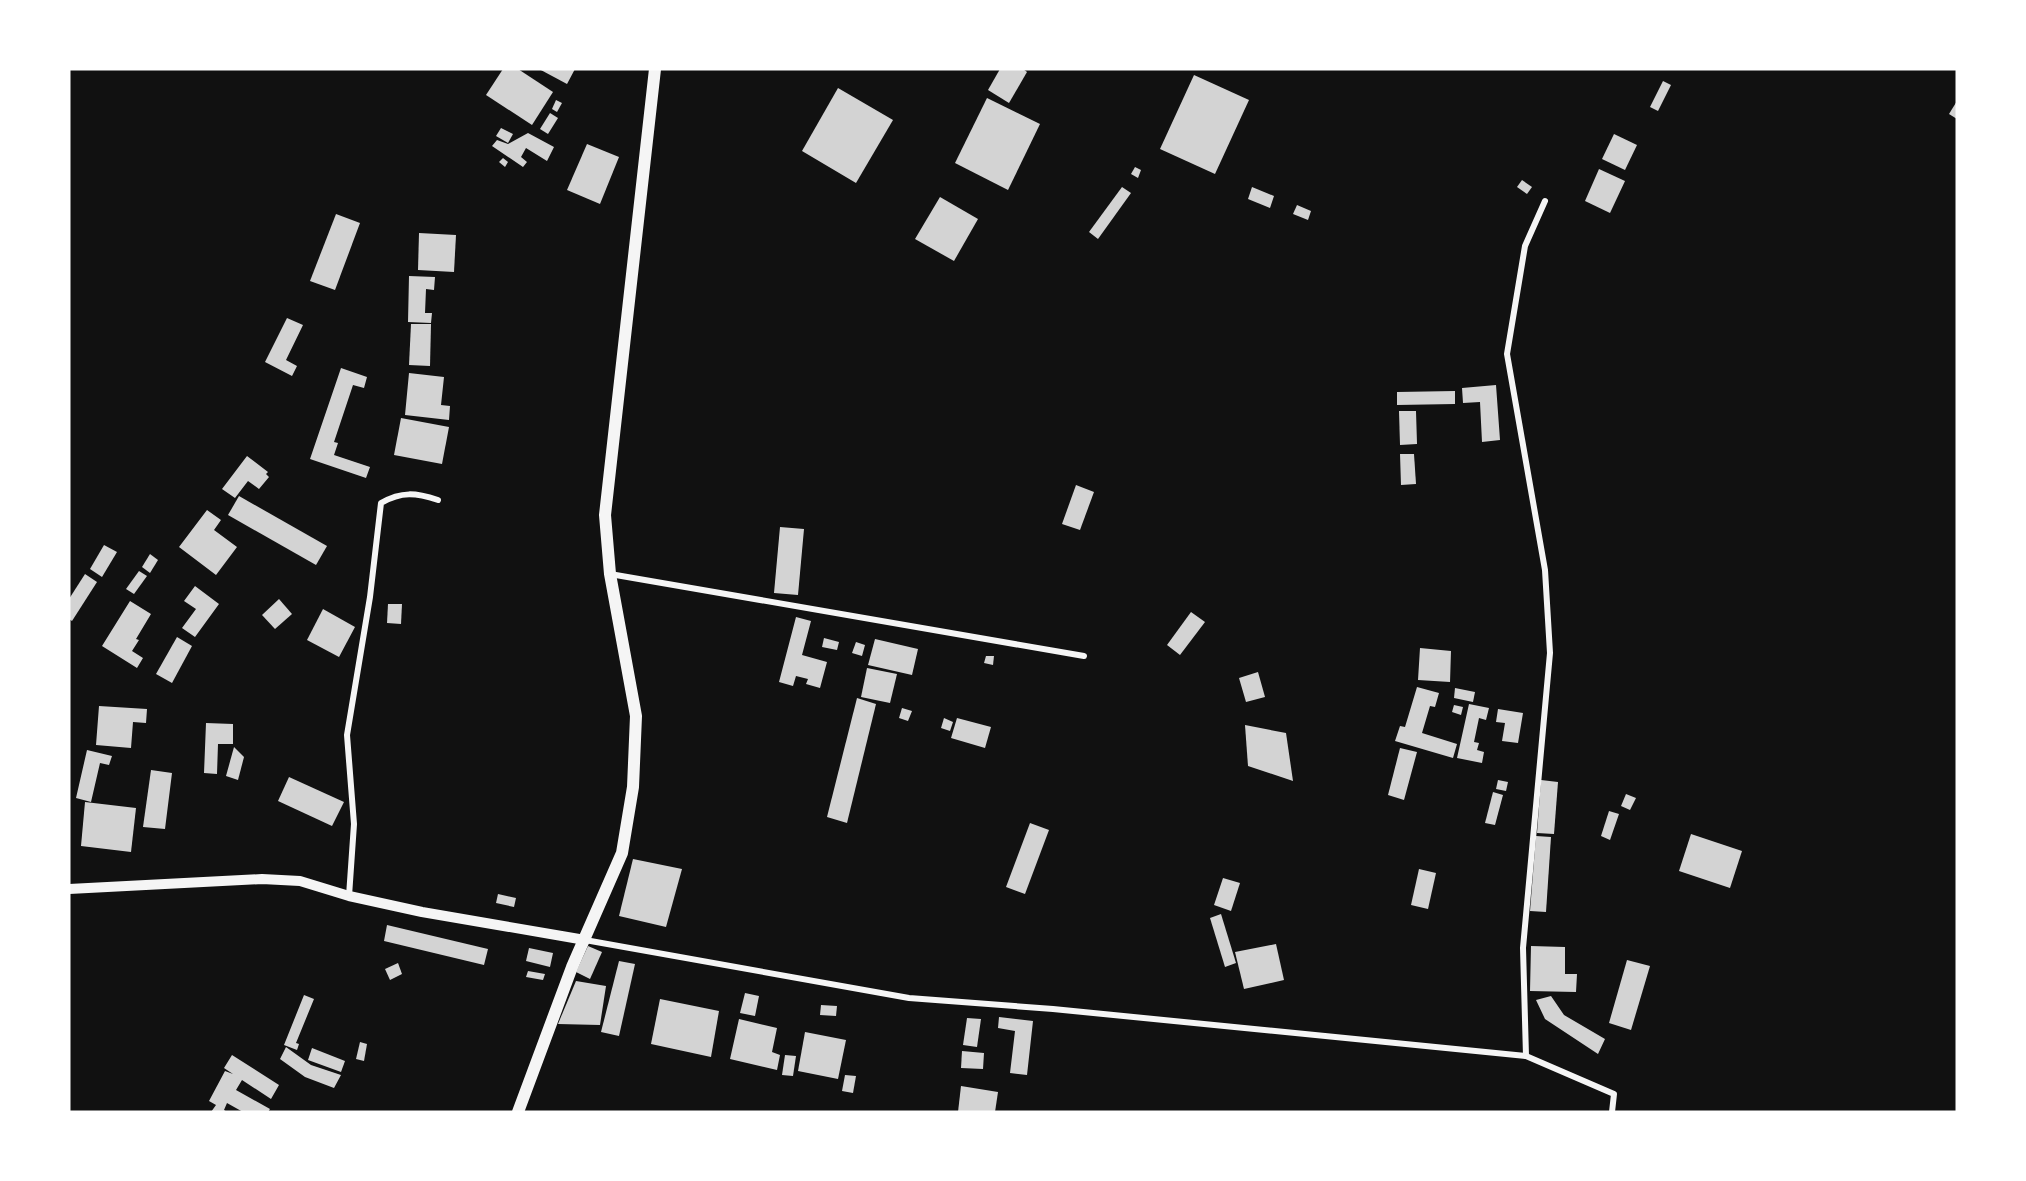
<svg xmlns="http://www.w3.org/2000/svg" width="2026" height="1181" font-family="'Golos Text',sans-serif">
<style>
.building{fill:#d3d3d3}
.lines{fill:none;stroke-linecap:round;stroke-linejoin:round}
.minor{stroke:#f5f5f5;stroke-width:6}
.tertiary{stroke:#f5f5f5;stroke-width:10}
.secondary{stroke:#f5f5f5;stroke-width:12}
</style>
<rect width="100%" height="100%" fill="#111"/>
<g class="building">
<polygon points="503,69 518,69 553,92 532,125 486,95"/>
<polygon points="539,69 575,69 567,84"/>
<polygon points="1000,69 1023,69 1027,72 1009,103 988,90"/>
<polygon points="1194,75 1249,100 1215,174 1160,149"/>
<polygon points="1663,81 1671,85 1658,111 1650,107"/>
<polygon points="838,88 893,120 856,183 802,151"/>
<polygon points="987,98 1040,124 1008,190 955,163"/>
<polygon points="556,100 562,103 557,112 552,109"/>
<polygon points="1957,101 1957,119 1949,114"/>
<polygon points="550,113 558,118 548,134 540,129"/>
<polygon points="501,128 513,134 508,143 496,136"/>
<polygon points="528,133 554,147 547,161 526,148 521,157 527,162 523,167 492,146 497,140 508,144"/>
<polygon points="1614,134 1637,145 1625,170 1602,159"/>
<polygon points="587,144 619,157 600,204 567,190"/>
<polygon points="503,158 508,162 505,167 499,162"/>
<polygon points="1135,167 1141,170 1138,178 1131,174"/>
<polygon points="1599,169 1625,181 1610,213 1585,201"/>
<polygon points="1522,180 1532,187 1527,194 1517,187"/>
<polygon points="1122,187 1131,193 1098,239 1089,232"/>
<polygon points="1252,187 1274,196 1270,208 1248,199"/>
<polygon points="940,197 978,219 954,261 915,239"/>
<polygon points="1297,205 1311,211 1308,220 1293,214"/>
<polygon points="336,214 360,223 335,290 310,281"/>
<polygon points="419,233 456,235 454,272 418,270"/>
<polygon points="409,276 435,277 434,290 426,289 425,313 432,313 431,323 408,322"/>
<polygon points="287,318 303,325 286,360 297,366 292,376 265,362"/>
<polygon points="411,324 431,324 430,366 409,365"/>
<polygon points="341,368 367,377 364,388 353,385 334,442 338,443 334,455 370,467 366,478 310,459"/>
<polygon points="409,373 444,377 441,405 450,406 449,420 405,415"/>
<polygon points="1496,385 1500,440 1482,442 1480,402 1463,403 1462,388"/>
<polygon points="1455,391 1455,404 1397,405 1397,392"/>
<polygon points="1399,411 1416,411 1417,444 1400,445"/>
<polygon points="401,418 449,427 442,464 394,455"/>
<polygon points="1400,454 1414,454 1416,484 1401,485"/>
<polygon points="247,456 268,472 266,474 269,477 259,489 248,481 235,498 222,489"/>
<polygon points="1076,485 1094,492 1080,530 1062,524"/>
<polygon points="239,496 327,546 316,565 228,515"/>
<polygon points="207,510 221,520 214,530 237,547 216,575 179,547"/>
<polygon points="780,527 804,529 798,595 774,593"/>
<polygon points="104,545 117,552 102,577 90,569"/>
<polygon points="150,554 158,560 150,573 142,567"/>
<polygon points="139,571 147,576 134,594 126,589"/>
<polygon points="85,574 97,582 72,621 69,619 69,599"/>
<polygon points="195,586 219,604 195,637 182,628 196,609 184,601"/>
<polygon points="279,599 292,614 275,629 262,615"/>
<polygon points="130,601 151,614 136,639 139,640 132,651 143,658 137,668 102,646"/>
<polygon points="388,604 402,604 401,624 387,623"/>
<polygon points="323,609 355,627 339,657 307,640"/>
<polygon points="1191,612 1205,622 1180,655 1167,645"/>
<polygon points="796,617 811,621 802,655 827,662 820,688 806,684 808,679 796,676 793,686 779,682"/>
<polygon points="177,637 192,646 172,683 156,674"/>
<polygon points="824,638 839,642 837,650 822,647"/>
<polygon points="875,639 918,649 912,675 868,665"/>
<polygon points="856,642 865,645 862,656 852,653"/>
<polygon points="1420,648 1451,651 1450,682 1418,680"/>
<polygon points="986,656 994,656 993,665 984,663"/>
<polygon points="867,668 897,674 890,703 861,697"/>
<polygon points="1258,672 1265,697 1246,702 1239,678"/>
<polygon points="1417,687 1439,693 1435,707 1430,706 1422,733 1457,744 1453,758 1395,741 1400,726 1405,727"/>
<polygon points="1455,688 1475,692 1473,702 1454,698"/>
<polygon points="857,698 876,704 847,823 827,817"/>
<polygon points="1469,704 1489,708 1486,720 1479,718 1474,742 1479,743 1477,750 1484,752 1482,763 1457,758"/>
<polygon points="1454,705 1463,707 1461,715 1452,712"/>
<polygon points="99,706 147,709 146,723 133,722 131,748 96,745"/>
<polygon points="902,708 912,711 908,721 899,718"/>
<polygon points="1498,709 1523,713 1518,743 1502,741 1505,723 1496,722"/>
<polygon points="944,718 953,722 950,731 941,728"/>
<polygon points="957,718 991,727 985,748 951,738"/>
<polygon points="206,723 233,724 233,744 218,744 217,774 204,773"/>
<polygon points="1245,725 1286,733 1293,781 1248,766"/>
<polygon points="234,747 244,757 238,780 226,776"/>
<polygon points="1400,748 1417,752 1404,800 1388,795"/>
<polygon points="87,750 112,756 109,765 100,763 91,802 76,798"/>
<polygon points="151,770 172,773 165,829 143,827"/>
<polygon points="289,777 344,802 332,826 278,801"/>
<polygon points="1498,780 1508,782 1506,791 1496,789"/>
<polygon points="1541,780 1558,782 1554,834 1537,833"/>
<polygon points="1493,792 1503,795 1495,825 1485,823"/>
<polygon points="1626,794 1636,798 1630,810 1621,806"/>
<polygon points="85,802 136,808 131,852 81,846"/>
<polygon points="1609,811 1619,814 1610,840 1601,836"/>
<polygon points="1030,823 1049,830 1025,894 1006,887"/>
<polygon points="1691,834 1742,851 1730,888 1679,871"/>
<polygon points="1536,836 1551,837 1546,912 1530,911"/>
<polygon points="633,859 682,869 666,927 619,916"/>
<polygon points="1419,869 1436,873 1428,909 1411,905"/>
<polygon points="1223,878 1240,883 1231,911 1214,905"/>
<polygon points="498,894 516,898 514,907 496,903"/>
<polygon points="1221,914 1236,963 1225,967 1210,918"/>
<polygon points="387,925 488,949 484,965 384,941"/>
<polygon points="1276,944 1284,980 1244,989 1235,952"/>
<polygon points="588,946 602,952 590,979 576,972"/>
<polygon points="1531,946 1565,947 1565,974 1577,974 1576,992 1530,991"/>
<polygon points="529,948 553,953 550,967 526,961"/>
<polygon points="1627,960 1650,966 1631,1030 1609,1023"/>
<polygon points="619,961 635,964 619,1036 601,1032"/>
<polygon points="398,963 402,974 390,980 385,969"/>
<polygon points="528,971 545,974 543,980 526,977"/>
<polygon points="576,981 606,986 600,1025 558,1024"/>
<polygon points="745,993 759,996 755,1016 740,1013"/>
<polygon points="304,995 314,999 296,1043 299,1044 297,1050 284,1045"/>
<polygon points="1551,996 1564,1015 1605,1039 1598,1054 1545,1019 1536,1000"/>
<polygon points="660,999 719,1011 711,1057 651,1044"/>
<polygon points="821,1005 837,1006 836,1016 820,1015"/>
<polygon points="999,1017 1033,1021 1027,1075 1010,1073 1015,1031 998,1028"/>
<polygon points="967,1018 981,1019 977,1047 963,1045"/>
<polygon points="739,1019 777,1028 772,1052 780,1055 777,1070 730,1059"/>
<polygon points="805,1032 846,1040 838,1079 798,1071"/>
<polygon points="360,1042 367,1044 364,1061 356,1059"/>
<polygon points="286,1047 311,1065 341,1075 334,1088 305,1077 280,1059"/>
<polygon points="312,1048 345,1061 341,1072 308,1060"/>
<polygon points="962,1051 984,1053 983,1069 961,1068"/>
<polygon points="232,1055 279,1085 271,1099 242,1080 236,1090 270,1109 268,1112 243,1112 227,1103 224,1110 227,1112 211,1112 216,1105 209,1101 225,1071 233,1074 224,1068"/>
<polygon points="785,1055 796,1056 793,1076 782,1075"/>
<polygon points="845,1075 856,1076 853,1093 842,1091"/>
<polygon points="961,1086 998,1092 995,1112 958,1112"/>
</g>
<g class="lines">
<g class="minor">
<polyline points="610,574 1084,656"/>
<path d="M349,896L354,824L347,735L370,597L381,503C402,491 416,493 438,500"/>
<polyline points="585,940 909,998 1053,1009 1526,1056 1614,1094 1612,1112"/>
<polyline points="1526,1056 1523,948 1550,653 1545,570 1507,354 1525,246 1545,201"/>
</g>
<polyline class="tertiary" points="69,889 262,879 300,881 349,896 422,912 585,940"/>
<polyline class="secondary" points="518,1112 572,967 622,853 633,787 636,716 610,574 605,515 655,69"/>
</g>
<rect width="2026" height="1181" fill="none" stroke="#ffffff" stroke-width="141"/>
</svg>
